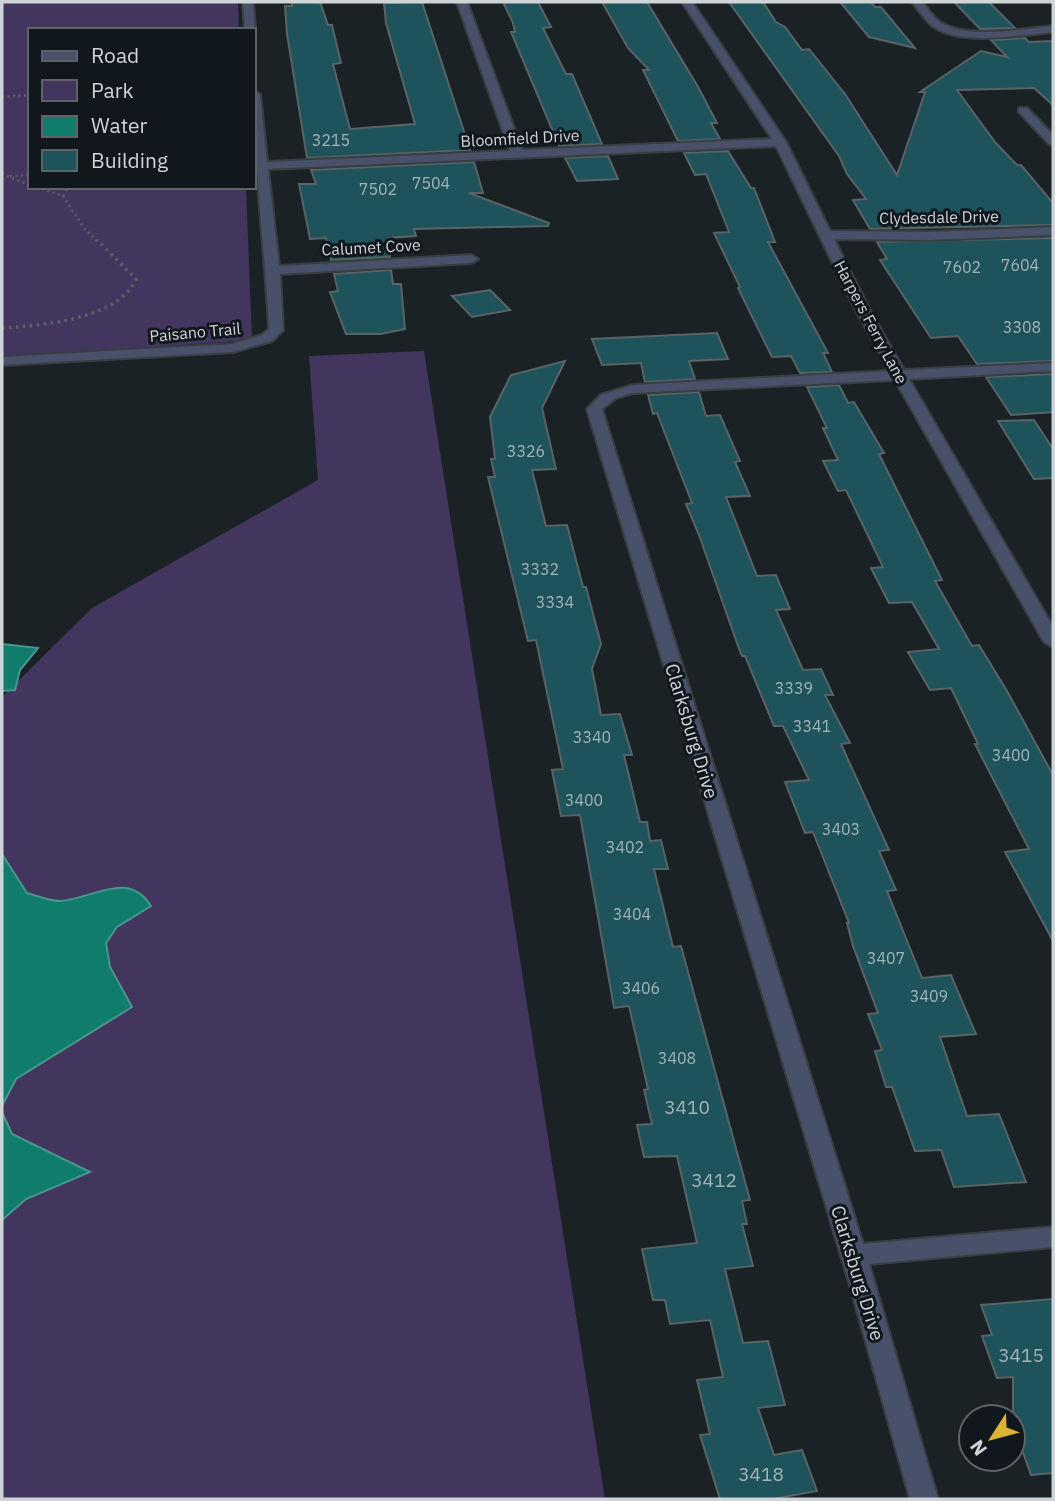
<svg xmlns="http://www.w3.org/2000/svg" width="1055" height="1501" font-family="'IBM Plex Sans',sans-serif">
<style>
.green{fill:#43365e}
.water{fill:#0f7c6c;stroke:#49968c;stroke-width:2}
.building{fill:#1f535b;stroke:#586365;stroke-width:2}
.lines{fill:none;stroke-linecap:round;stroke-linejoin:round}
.minor-casing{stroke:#383e42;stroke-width:4}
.path-far1{stroke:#5b6165;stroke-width:2.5;stroke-dasharray:2 3.5;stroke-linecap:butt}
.path{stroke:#5b6165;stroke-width:3.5;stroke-dasharray:2.5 4.5;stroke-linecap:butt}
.minor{fill:#485169;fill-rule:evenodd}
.labels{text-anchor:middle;stroke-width:6;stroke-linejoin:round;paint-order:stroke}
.far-street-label{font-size:16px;fill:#cfd4d7;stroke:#11181d}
.number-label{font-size:16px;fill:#a3b4b8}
.street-label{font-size:19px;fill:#cfd4d7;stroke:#11181d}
.near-number-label{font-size:19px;fill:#a3b4b8}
</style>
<rect width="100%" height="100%" fill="#1b2226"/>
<g class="green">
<polygon points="2,2 238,2 239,30 30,30 30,187 246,187 252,340 2,358"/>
<polygon points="424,351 605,1499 2,1499 2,697 92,608 318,480 309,356"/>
</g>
<g class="water">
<polygon points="2,644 38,648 20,670 15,690 2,691"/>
<path d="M2,854L27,893C37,896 50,901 60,901C93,899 128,869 151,906L117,927L106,943L110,967L132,1007L16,1079L2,1106Z"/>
<polygon points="2,1112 12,1134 90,1172 26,1199 2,1220"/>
</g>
<g class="building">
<polygon points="292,2 320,2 328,25 332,25 341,63 333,64 350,129 415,124 386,23 384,3 422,2 470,150 307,158 287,34 285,6 292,6"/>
<polygon points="503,2 538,2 551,27 543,28 566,74 572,74 602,144 559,146 511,32 515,32 513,23"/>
<polygon points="602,2 647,2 697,85 717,123 711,123 720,139 678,141 643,70 649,70 628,48"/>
<polygon points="729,2 763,2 776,22 785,27 802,50 809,49 845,94 897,175 925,92 920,92 981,51 1007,57 991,40 1025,38 1029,42 1053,41 1053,105 1034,88 957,90 995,142 1017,165 1021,165 1053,203 1053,225 870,229 853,200 866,199 847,174 839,156"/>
<polygon points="840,2 871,2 875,7 881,7 915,48 869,37"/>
<polygon points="954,2 989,2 1015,28 980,29"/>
<polygon points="728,151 751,188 754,188 775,242 768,242 828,353 823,353 832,372 800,373 791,356 772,357 738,288 740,287 714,233 729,232 706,174 695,175 684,153"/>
<polygon points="608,156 618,179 577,181 565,158"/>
<polygon points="474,162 483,193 469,193 549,223 548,226 414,229 416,236 388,238 390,257 331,260 326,238 310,239 299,184 316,184 311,170"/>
<polygon points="1053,238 1053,361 977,364 958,336 931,338 880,260 887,259 877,242"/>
<polygon points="391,270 393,284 401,284 405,329 381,334 346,334 330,292 338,291 334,274"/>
<polygon points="490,290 510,310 472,317 452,296"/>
<polygon points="717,333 728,359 689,361 695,379 645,382 641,363 602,365 592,339"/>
<polygon points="565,361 542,408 556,469 532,470 546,526 567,525 583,587 586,587 601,644 592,669 601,715 620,714 632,755 624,755 640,822 647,822 650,841 661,840 668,869 654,869 673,947 681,946 750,1200 742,1201 747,1224 742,1224 753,1266 725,1269 743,1343 768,1341 785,1405 758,1408 774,1455 802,1450 817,1491 773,1499 720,1499 700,1435 710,1434 697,1380 723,1377 710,1320 670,1324 665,1300 653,1300 642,1249 697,1243 677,1156 644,1157 637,1125 652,1124 644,1090 648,1089 629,1006 614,1008 580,815 561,816 552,770 563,769 536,640 528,641 488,477 495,477 491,459 495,459 490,417 511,375"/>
<polygon points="1053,374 1053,412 1011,415 986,377"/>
<polygon points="839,385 848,403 854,402 884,453 879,454 942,580 935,581 972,646 979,645 1007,691 1053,775 1053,941 1005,852 1029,849 975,744 978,744 951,688 930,690 908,652 939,649 912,602 889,603 871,568 883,567 846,490 838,491 823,461 838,460 823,428 827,428 807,387"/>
<polygon points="699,392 706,416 720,415 740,461 735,462 750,496 726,497 757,576 776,575 790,609 776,610 803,670 821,669 833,695 825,695 850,743 841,744 889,850 879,851 896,890 887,891 922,978 951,975 976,1034 940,1037 967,1116 999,1114 1026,1182 954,1187 941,1150 915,1151 892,1087 886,1087 875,1051 882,1050 868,1014 878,1013 853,946 847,923 849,923 813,832 805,833 785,782 809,780 783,726 774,726 745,656 742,656 738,646 699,535 686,504 692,503 657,413 653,414 648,395"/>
<polygon points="1034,420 1053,449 1053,478 1034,479 998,421"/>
<polygon points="1053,1299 1053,1473 1031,1475 1013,1424 1013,1377 997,1378 982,1336 992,1335 981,1305"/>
</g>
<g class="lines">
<defs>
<g id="minor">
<polygon points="243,2 253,2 255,30 254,32 254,30 245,30"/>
<path d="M457,2H467L522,150L772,139L682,2H692L786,142L830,231L930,232L1053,227V235L930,240L834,239L869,309L904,370L1053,363V371L909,379L1053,627V647L1044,642L895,380L633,393L616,398L602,409L863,1244L1053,1227V1247L869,1264L938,1499H910L851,1289L587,409L601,395L633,385L890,371L855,309L776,146L268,169L279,266L471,255L478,259L471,263L280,274L283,330L272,341L233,352L2,365V357L232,344L262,335L269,329C265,249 254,170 254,91L260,94L267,162L510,151Z"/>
<path d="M912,2H922C928,9 933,17 940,22C966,40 1023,29 1053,26V32C1020,35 963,46 934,27C925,21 919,10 912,2Z"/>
<polygon points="1019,108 1027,108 1053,135 1053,145 1049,144 1019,112"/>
</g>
</defs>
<use href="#minor" class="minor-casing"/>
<g class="path-far1">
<polyline points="2,97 30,95"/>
<polyline points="2,174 30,185"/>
<polyline points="10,176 30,175"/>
<polyline points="37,187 63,196 84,228 98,242"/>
<polyline points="63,196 68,187"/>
</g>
<path class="path" d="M2,328C42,325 118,320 136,279L97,240"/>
<use href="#minor" class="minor"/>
</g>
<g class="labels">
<g class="far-street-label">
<text transform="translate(520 138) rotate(-3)" y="6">Bloomfield Drive</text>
<text transform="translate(939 217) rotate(-1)" y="6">Clydesdale Drive</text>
<text transform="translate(371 247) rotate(-3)" y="6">Calumet Cove</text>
<text transform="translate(871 322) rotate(62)" y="6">Harpers Ferry Lane</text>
<text transform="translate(195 332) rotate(-5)" y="6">Paisano Trail</text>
</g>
<g class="number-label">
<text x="331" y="146">3215</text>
<text x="431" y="189">7504</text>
<text x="378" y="195">7502</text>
<text x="1020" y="271">7604</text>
<text x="962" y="273">7602</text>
<text x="1022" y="333">3308</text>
<text x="526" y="457">3326</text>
<text x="540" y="575">3332</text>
<text x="555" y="608">3334</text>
<text x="794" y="694">3339</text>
<text x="812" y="732">3341</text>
<text x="592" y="743">3340</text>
<text x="1011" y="761">3400</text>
<text x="584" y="806">3400</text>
<text x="841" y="835">3403</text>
<text x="625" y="853">3402</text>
<text x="632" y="920">3404</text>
<text x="886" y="964">3407</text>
<text x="641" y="994">3406</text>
<text x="929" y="1002">3409</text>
<text x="677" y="1064">3408</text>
</g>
<g class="street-label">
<text transform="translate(692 731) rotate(73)" y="7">Clarksburg Drive</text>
<text transform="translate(858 1273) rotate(73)" y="7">Clarksburg Drive</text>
</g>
<g class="near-number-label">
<text x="687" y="1114">3410</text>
<text x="714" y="1187">3412</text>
<text x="1021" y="1362">3415</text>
<text x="761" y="1481">3418</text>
</g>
</g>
<rect width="1055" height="1501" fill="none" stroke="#cfd4d7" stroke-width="7"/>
<rect x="28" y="28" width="228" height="161" fill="#11181d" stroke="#5d6367" stroke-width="2"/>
<rect x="42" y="51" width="35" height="10" fill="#485169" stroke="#5d6367" stroke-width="2"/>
<text x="91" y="63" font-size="21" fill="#cfd4d7">Road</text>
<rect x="42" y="80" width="35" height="21" fill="#43365e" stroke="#5d6367" stroke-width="2"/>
<text x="91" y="98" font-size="21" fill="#cfd4d7">Park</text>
<rect x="42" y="116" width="35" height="21" fill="#0f7c6c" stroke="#5d6367" stroke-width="2"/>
<text x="91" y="133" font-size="21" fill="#cfd4d7">Water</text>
<rect x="42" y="150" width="35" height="21" fill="#1f535b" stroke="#5d6367" stroke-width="2"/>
<text x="91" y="168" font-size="21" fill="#cfd4d7">Building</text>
<g transform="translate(992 1438) rotate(234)"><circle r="33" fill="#11181d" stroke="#5d6367" stroke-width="2"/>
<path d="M0-5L12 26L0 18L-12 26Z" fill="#dbb233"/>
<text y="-10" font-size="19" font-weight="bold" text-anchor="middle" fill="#cfd4d7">N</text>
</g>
</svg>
